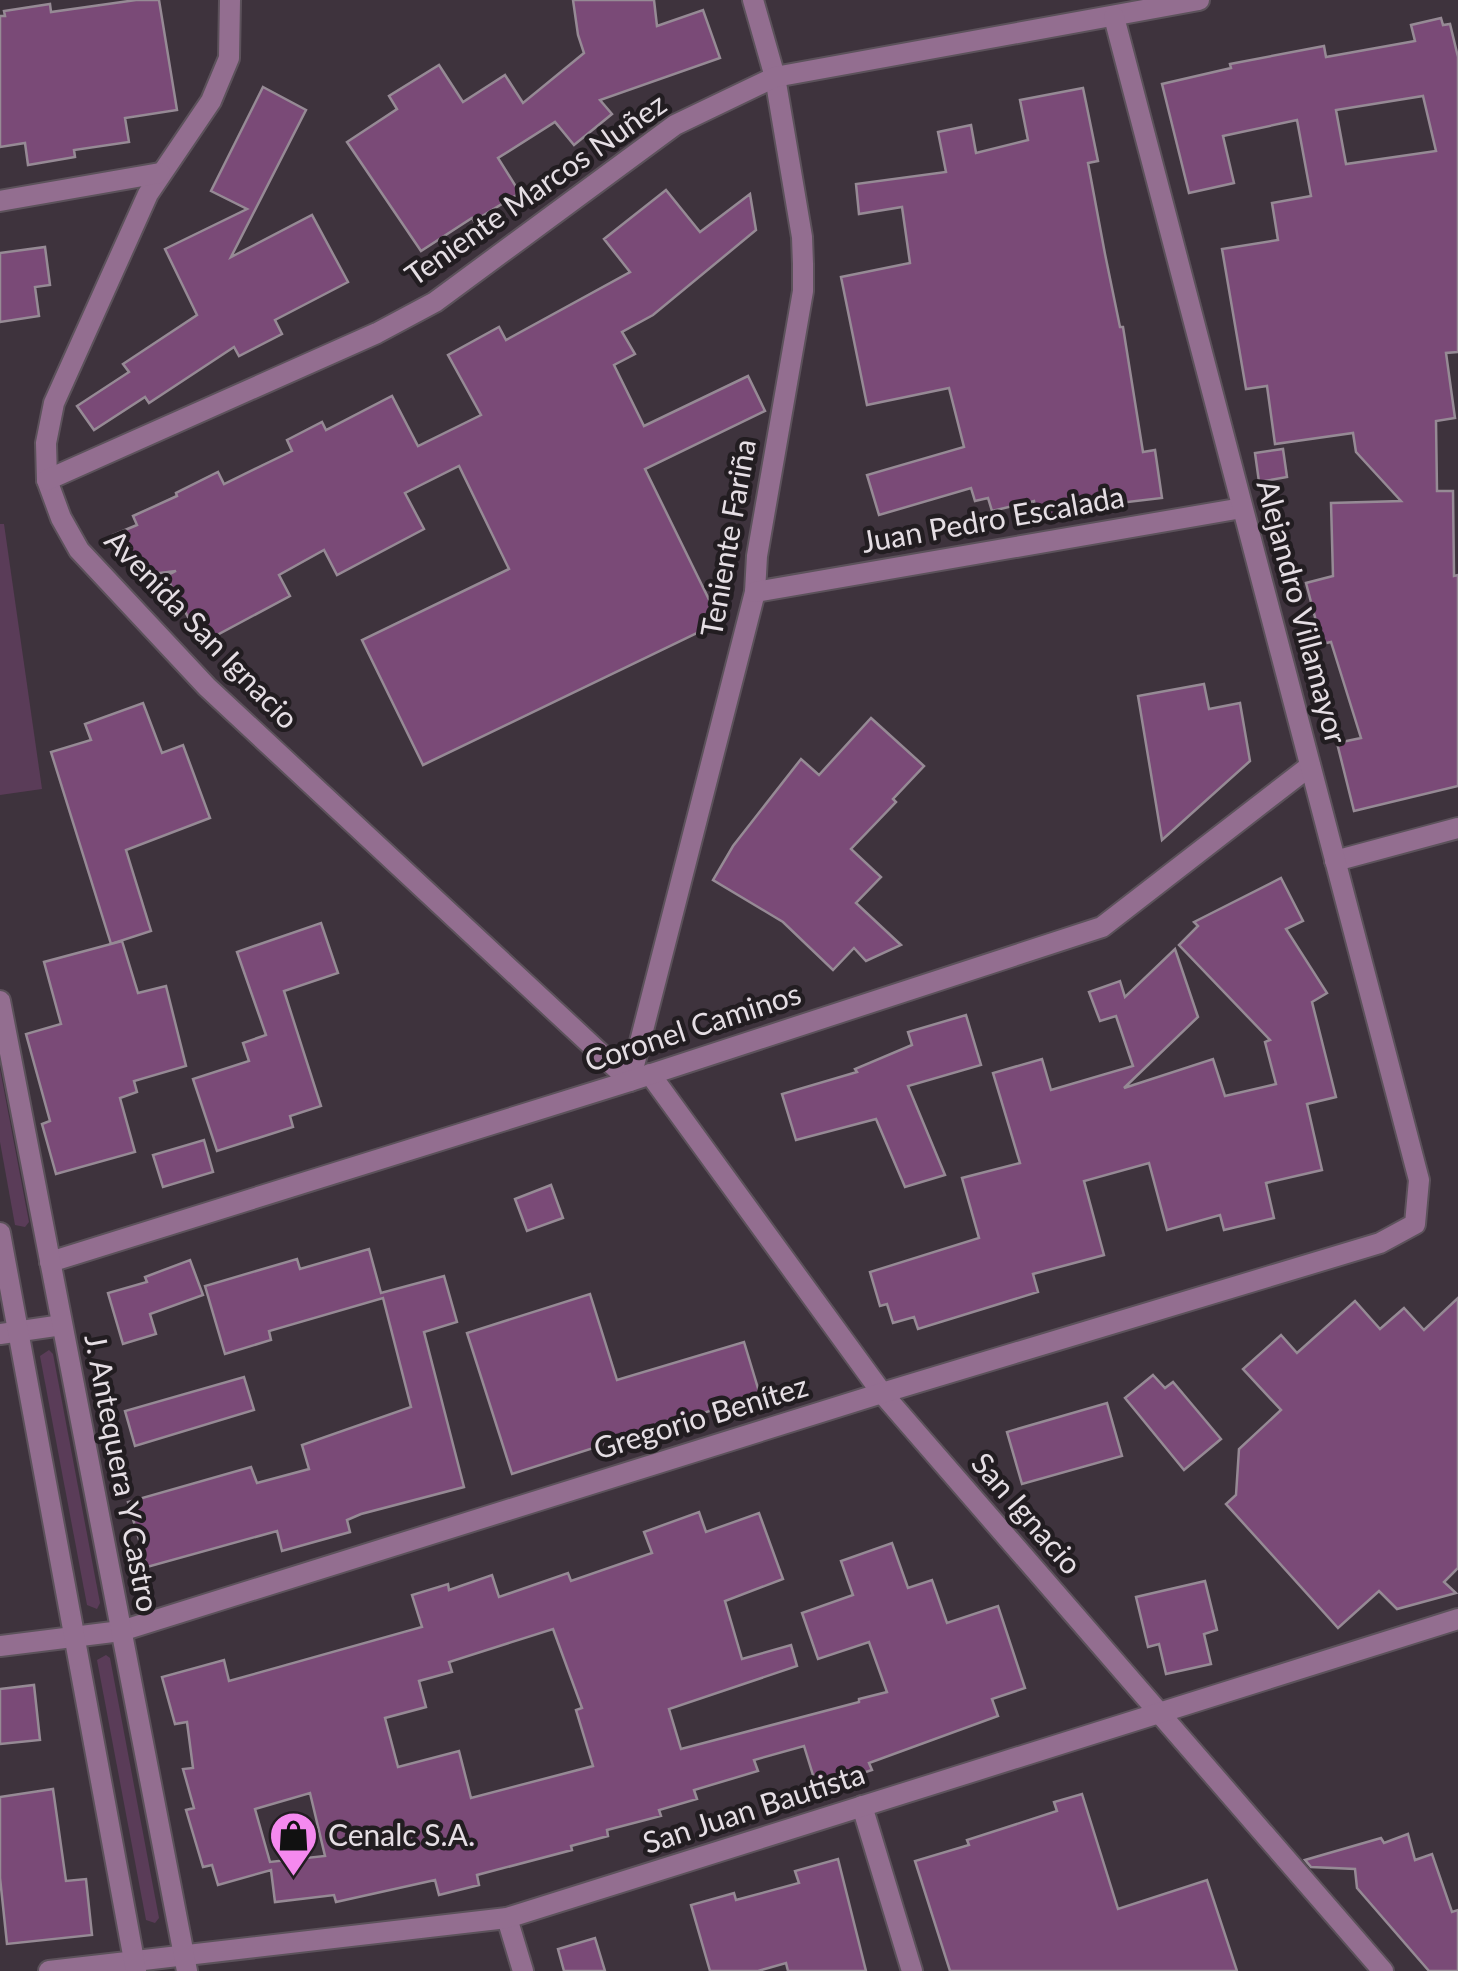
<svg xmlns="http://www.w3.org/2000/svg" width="1458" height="1971" font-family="Lato,sans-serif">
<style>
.green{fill:#5a3c58}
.building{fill:#7a4a77;stroke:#968a95;stroke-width:2.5;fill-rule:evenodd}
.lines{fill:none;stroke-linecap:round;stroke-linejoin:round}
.minor-casing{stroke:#5c525b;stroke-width:24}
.tertiary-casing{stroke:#5c525b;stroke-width:24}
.minor{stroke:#936e90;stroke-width:20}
.tertiary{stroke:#936e90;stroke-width:20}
.labels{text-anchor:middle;stroke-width:9;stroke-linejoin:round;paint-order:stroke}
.street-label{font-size:30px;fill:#e5dee4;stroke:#221d21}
.poi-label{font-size:30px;fill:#e5dee4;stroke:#221d21;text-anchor:start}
</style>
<rect width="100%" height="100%" fill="#3e333d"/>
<g class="green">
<polygon points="0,524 4,524 42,789 0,795"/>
<polygon points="0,1069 29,1222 25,1227 15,1225 0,1142"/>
<polygon points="49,1350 53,1354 100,1603 97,1609 87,1605 40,1356"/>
<polygon points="106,1655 110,1658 159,1918 155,1923 146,1920 97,1660"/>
</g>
<g class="building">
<polygon points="136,0 159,0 177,110 125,118 129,142 74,150 75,157 28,165 25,143 0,147 0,16 5,16 4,11 50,4 51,12"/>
<polygon points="573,0 654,0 657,26 703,10 720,58 600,100 612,114 574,145 555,122 498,158 520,193 474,221 472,218 421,251 347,142 397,109 389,96 439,65 463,102 505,75 523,103 584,53 578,35"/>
<path d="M1441,18L1443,25L1450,24L1458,57V352L1446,353L1455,418L1436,421L1437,491H1453L1454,576L1458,575V786L1354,811L1337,743L1361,738L1331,642L1322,644L1306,583L1333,576L1331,503L1401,501L1356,452L1353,433L1275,444L1267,386L1246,389L1222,249L1278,240L1272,203L1311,196L1297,120L1223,136L1234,183L1189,193L1162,84L1231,68L1230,64L1324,46L1326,57L1415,41L1411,25ZM1423,96L1436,151L1346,164L1336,110Z"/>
<polygon points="263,87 306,110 231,257 312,215 348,282 275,320 282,334 239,356 234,347 149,403 145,397 94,430 77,406 129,372 123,364 197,315 165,249 247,209 211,191"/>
<polygon points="1083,88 1098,161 1088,163 1105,254 1120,327 1123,327 1143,452 1155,450 1162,498 1102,505 1037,519 1034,501 992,511 988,498 975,501 971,488 879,515 867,475 964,447 949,388 867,405 841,277 910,263 902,207 859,214 856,184 946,172 938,132 971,125 976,153 1028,140 1020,100"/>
<polygon points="666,190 700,232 750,194 756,230 653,315 622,332 635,354 614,365 644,426 748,376 765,411 645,469 720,622 423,765 362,640 509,569 459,466 405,493 424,529 337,575 324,550 279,575 290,596 202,643 166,576 176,571 143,575 135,558 125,562 113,535 137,525 133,516 177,496 176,493 218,472 224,484 292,451 287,440 322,422 326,430 392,396 418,446 481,415 448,355 499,327 506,340 630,272 604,239"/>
<polygon points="45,247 50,285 35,287 39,316 0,322 0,253"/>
<polygon points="1283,449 1287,477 1259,482 1255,453"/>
<polygon points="1204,684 1209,709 1240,703 1250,761 1162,840 1138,696"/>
<polygon points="143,703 162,753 183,745 210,818 126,850 151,931 111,944 51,752 91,740 85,724"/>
<polygon points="871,718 924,766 893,799 896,802 851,849 881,877 856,903 901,945 866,961 854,948 833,970 783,922 713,880 733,846 801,759 819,775"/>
<polygon points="1281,878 1303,921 1286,929 1327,993 1312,1002 1336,1097 1307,1104 1322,1170 1266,1183 1274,1218 1224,1230 1220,1215 1167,1230 1149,1163 1084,1181 1104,1255 1033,1274 1038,1292 918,1329 914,1317 893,1323 887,1304 880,1306 870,1272 979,1238 962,1178 1020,1163 993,1073 1042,1059 1051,1090 1133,1066 1116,1016 1100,1021 1089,992 1120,981 1125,997 1175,949 1198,1017 1124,1088 1213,1059 1225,1096 1276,1084 1265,1042 1270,1040 1179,945 1198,926 1194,922"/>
<polygon points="321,923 338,973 284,991 321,1106 290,1116 293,1127 217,1151 193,1079 249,1061 243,1043 266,1035 237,952"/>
<polygon points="122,941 138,993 166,986 186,1066 134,1081 137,1092 120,1098 135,1152 56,1174 42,1124 50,1121 26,1034 61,1024 44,962"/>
<polygon points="966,1015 981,1065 908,1086 945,1175 905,1187 876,1119 796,1140 782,1094 857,1072 855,1069 912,1045 908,1032"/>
<polygon points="204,1140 213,1172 163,1187 153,1155"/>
<polygon points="551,1185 563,1218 527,1231 515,1199"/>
<polygon points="369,1249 381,1293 444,1276 457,1322 424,1332 464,1487 361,1514 347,1520 350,1532 282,1551 277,1531 147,1567 128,1502 251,1467 257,1483 309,1469 302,1445 411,1407 383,1298 269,1331 271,1340 225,1354 205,1286 297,1259 300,1269"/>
<polygon points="190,1260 203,1295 150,1314 156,1334 123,1344 108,1293 147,1282 145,1277"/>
<polygon points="590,1294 617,1380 744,1342 760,1395 512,1474 467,1333"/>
<polygon points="1458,1298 1458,1568 1444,1582 1456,1593 1397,1609 1379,1591 1338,1628 1226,1504 1236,1495 1239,1449 1281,1410 1243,1369 1281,1335 1297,1353 1355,1301 1380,1329 1404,1308 1424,1330"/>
<polygon points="1153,1375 1165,1388 1173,1382 1221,1439 1184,1470 1125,1398"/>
<polygon points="244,1377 254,1410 135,1446 125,1411"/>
<polygon points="1107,1403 1122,1456 1022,1484 1007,1432"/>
<path d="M699,1512L706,1532L759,1513L783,1579L725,1601L742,1659L791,1645L797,1666L669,1709L681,1749L859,1702V1699L887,1692L869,1642L818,1659L802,1613L853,1595L841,1561L892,1543L908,1588L932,1580L947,1623L998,1606L1025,1688L992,1699L998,1716L869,1763L872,1770L817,1788L804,1746L754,1760L758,1771L694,1790L697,1799L659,1810L661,1816L607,1830L608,1836L571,1846L572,1850L477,1875L479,1885L439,1895L435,1880L336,1902L334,1895L275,1902L271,1870L218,1885L212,1865L203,1867L186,1810L194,1808L183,1769L193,1768L187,1722L175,1724L162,1677L224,1660L229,1681L422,1627L412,1595L448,1584L449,1590L492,1575L499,1597L568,1573L571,1581L652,1553L644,1532ZM553,1629L582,1708L576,1710L593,1766L471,1798L459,1751L398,1767L385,1718L426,1707L419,1681L452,1672L449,1662ZM310,1793L325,1856L270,1862L255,1809Z"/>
<polygon points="1205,1581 1217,1630 1204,1634 1211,1664 1166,1674 1159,1644 1148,1647 1136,1597"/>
<polygon points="34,1685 40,1740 0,1744 0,1689"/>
<polygon points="53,1789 66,1881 86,1879 92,1935 7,1944 0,1878 0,1797"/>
<polygon points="1082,1794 1118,1909 1207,1880 1237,1971 950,1971 915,1861 969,1845 967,1840 1057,1811 1054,1802"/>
<polygon points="1408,1834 1415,1860 1432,1854 1452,1912 1458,1910 1458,1971 1429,1971 1357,1888 1355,1869 1311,1867 1305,1860 1381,1838 1384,1843"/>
<polygon points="838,1859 866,1971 788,1971 786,1963 758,1971 710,1971 691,1905 734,1893 736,1900 799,1883 795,1871"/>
<polygon points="595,1938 605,1971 564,1971 558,1949"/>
</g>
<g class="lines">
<defs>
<g id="minor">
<polyline points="230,0 229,58 211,101 148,194 54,403 46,443 47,480 61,518 79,550 207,687 630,1081 755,592 757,556 803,291 803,264 802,237 775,77 753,0"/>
<polyline points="0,201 160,173"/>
<polyline points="47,480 377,333 435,302 675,125 775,77 1199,0"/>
<polyline points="755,592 1242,508"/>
<polyline points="1335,861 1458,828"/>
<polyline points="650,1074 882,1393 1383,1971"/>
<polyline points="50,1262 630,1081 1102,927 1310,766"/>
<polyline points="0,1334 62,1325"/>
<polyline points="0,1646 121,1631 882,1393 1380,1243 1415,1224 1419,1180 1114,17"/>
<polyline points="862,1806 912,1971"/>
<polyline points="507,1918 523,1971"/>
<polyline points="49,1971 507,1918 1458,1619"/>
</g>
<g id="tertiary">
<polyline points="0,1001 187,1971"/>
<polyline points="0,1233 136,1971"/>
</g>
</defs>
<use href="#minor" class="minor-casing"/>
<use href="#tertiary" class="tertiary-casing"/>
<use href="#minor" class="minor"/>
<use href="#tertiary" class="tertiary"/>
</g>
<defs>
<symbol id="shop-pin" viewBox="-11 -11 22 30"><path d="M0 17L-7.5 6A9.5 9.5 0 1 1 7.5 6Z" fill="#f589ef" stroke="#221d21"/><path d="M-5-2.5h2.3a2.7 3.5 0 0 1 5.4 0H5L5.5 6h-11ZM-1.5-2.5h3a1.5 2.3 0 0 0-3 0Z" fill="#111"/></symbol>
</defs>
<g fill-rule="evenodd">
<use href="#shop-pin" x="266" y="1808" width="55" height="75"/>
</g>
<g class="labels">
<g class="street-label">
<text transform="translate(536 190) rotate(-35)" y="10">Teniente Marcos Nuñez</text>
<text transform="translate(993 520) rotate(-10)" y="10">Juan Pedro Escalada</text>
<text transform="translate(729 538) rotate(-80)" y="10">Teniente Fariña</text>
<text transform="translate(1301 612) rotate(75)" y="10">Alejandro Villamayor</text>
<text transform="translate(201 630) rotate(46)" y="10">Avenida San Ignacio</text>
<text transform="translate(693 1028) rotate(-18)" y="10">Coronel Caminos</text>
<text transform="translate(701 1418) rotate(-17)" y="10">Gregorio Benítez</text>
<text transform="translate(121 1473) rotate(79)" y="10">J. Antequera Y Castro</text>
<text transform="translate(1026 1514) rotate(49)" y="10">San Ignacio</text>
<text transform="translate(754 1809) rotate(-18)" y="10">San Juan Bautista</text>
</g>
<g class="poi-label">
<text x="328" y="1846">Cenalc S.A.</text>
</g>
</g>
</svg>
